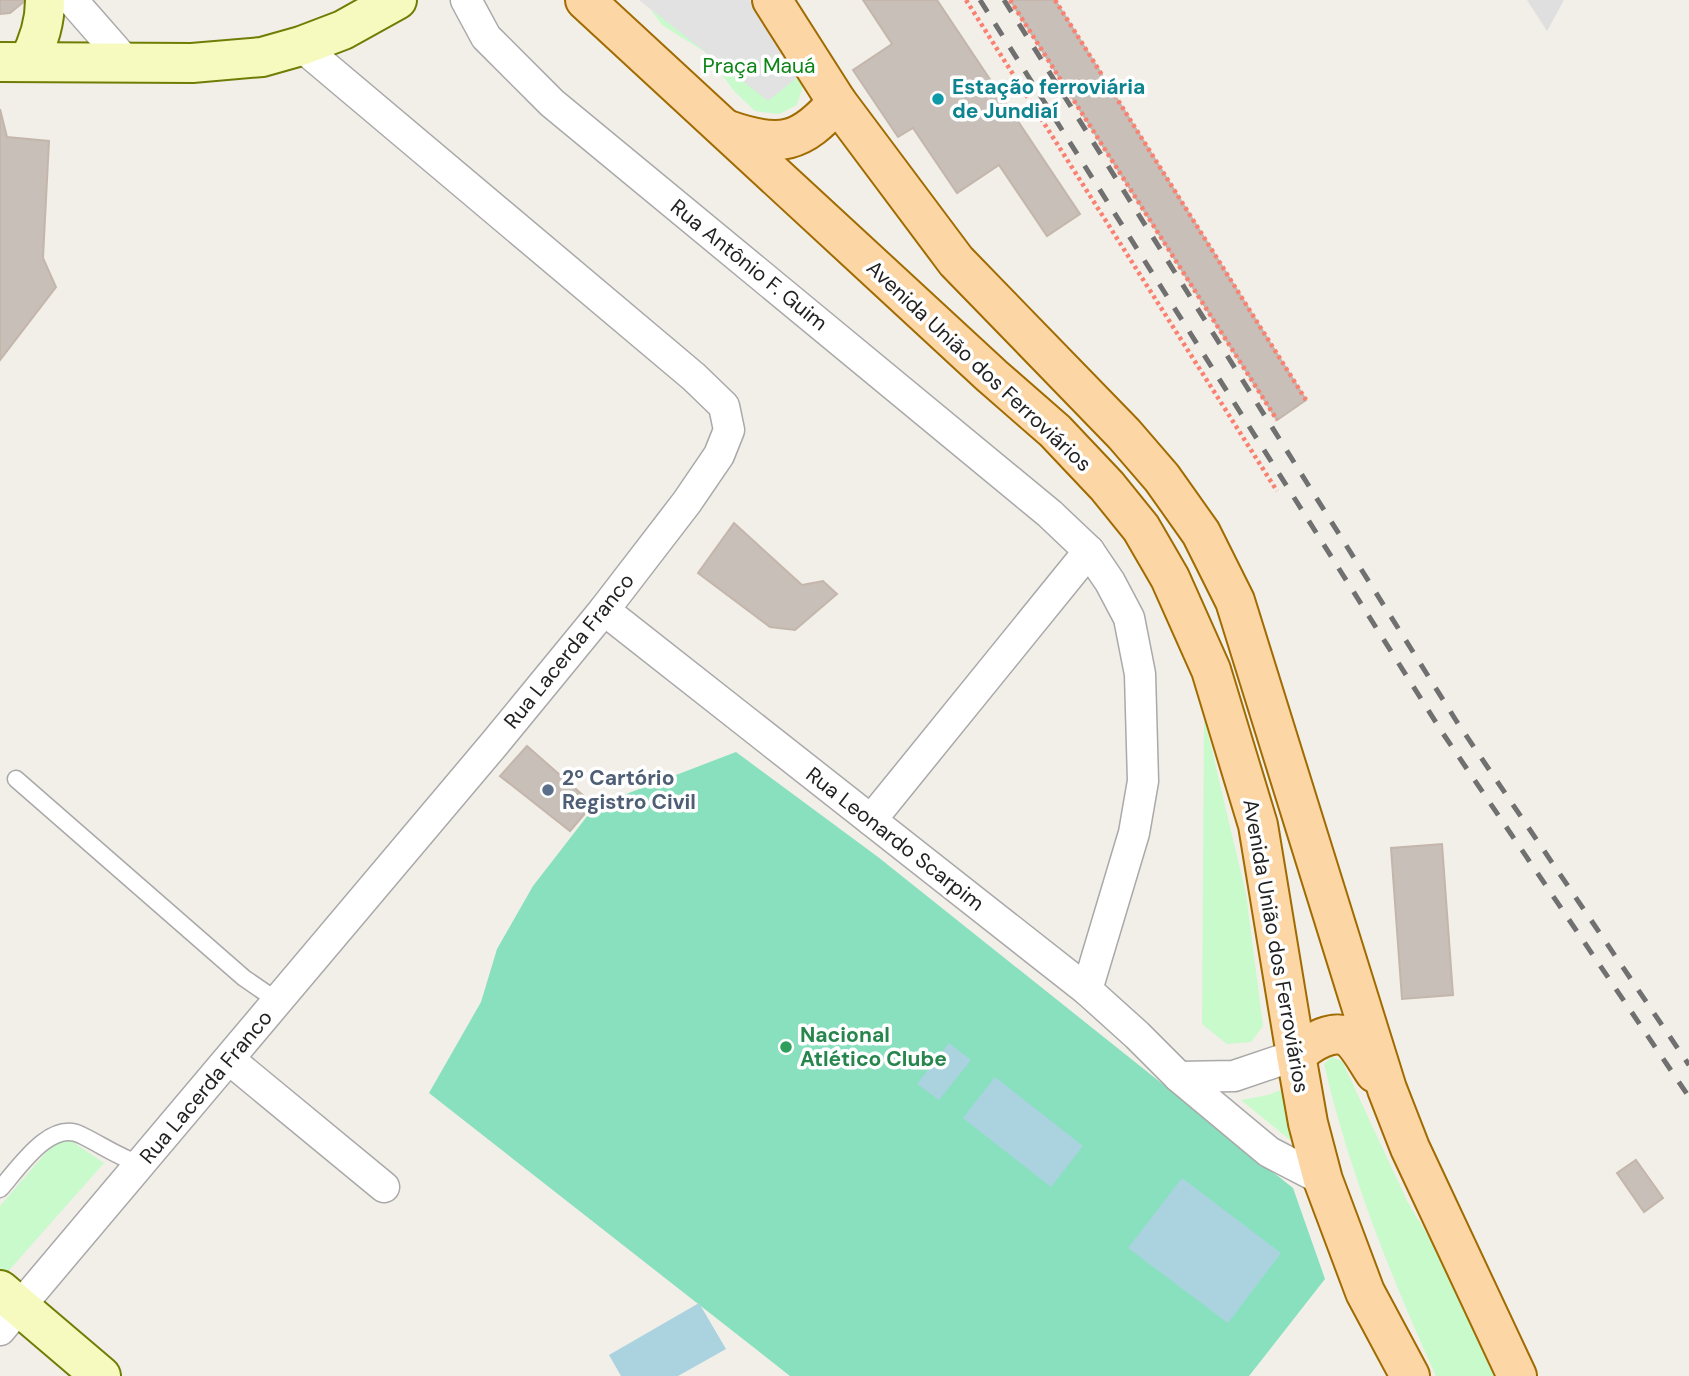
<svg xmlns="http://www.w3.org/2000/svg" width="1689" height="1376" font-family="'DM Sans',sans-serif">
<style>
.residential{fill:#e0dfdf}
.park{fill:#c8facc}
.pitch{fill:#88e0be}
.parking{fill:#e2e2e2}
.water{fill:#aad3df}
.building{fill:#c7bfb8;stroke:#c4b6ab;stroke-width:2}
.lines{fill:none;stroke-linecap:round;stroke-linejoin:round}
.lane-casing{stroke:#a9a9a9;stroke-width:19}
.street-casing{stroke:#a9a9a9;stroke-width:33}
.secondary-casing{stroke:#707d05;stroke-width:42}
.primary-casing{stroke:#a06b00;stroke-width:42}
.path{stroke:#fa8072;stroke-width:4.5;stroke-dasharray:3.5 3.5;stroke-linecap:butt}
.lane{stroke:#fff;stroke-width:16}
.street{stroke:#fff;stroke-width:30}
.secondary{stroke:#f7fabf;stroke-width:38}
.primary{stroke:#fcd6a4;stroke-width:38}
.rail{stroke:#707070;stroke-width:5;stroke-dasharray:14 14;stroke-linecap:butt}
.culture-dot{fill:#0f9aa8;stroke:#fff;stroke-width:2.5}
.service-dot{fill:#5c6f8a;stroke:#fff;stroke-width:2.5}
.leisure-dot{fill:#2e9e5b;stroke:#fff;stroke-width:2.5}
.labels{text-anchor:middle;stroke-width:7;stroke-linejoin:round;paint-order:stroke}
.park-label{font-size:21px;fill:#0c8416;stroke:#fff}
.culture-label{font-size:21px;font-weight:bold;fill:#0d838f;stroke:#fff;text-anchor:start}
.street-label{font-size:21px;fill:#222;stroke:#fff}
.service-label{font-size:21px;font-weight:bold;fill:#4e5e75;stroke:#fff;text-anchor:start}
.leisure-label{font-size:21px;font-weight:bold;fill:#27864d;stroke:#fff;text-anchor:start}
</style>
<rect width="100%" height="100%" fill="#f2efe9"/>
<polygon class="residential" points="1527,0 1564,0 1547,31"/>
<g class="park">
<polygon points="644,0 805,79 797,105 779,114 755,111 734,91 705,52 662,25"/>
<polygon points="1204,717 1246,894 1263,1026 1251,1042 1227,1044 1202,1024"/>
<path d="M1332,1057L1342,1061L1407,1201L1444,1263L1500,1376H1436C1390,1275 1349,1171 1324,1064Z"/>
<polygon points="1290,1086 1295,1144 1241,1100 1268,1095"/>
<polygon points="70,1140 104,1163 3,1277 0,1275 0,1206 55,1142"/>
</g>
<polygon class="pitch" points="736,752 878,857 1293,1188 1325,1279 1249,1376 790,1376 429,1093 481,1002 497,949 533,886 595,806"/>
<polygon class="parking" points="639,0 750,0 800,75 768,101"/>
<g class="water">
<polygon points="949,1043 971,1060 939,1100 917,1084"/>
<polygon points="995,1077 1083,1146 1051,1187 963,1118"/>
<polygon points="1182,1178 1281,1253 1228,1323 1128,1248"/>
<polygon points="699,1303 726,1349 678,1376 621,1376 609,1355"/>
</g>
<g class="building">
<polygon points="0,0 26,0 10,13 0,14"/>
<polygon points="863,0 937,0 1080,214 1047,236 999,165 957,193 913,128 898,137 853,70 892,44"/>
<polygon points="1010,0 1055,0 1306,400 1277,420"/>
<polygon points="0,109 7,137 49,141 43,258 56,287 0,360"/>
<polygon points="734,523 802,585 823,581 837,594 795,630 770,627 698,573"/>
<polygon points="527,746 593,804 570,831 500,776"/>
<polygon points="1442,844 1453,995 1402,999 1391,848"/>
<polygon points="1636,1160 1663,1198 1644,1212 1617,1173"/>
</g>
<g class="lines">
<defs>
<g id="lane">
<polyline points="16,779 244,978 279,1002"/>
<path d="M0,1189C18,1169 50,1119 81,1135C102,1145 118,1157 140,1164"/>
</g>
<g id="street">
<polyline points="72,0 128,64"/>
<polyline points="466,0 486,37 552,103 1050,514 1089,551 1110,582 1129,618 1140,674 1143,781 1134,833 1087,990"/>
<polyline points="604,610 1087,990 1137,1035 1179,1077 1269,1152 1323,1180"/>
<polyline points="871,820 1089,551"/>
<polyline points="230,1060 384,1187"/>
<polyline points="1179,1077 1234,1076 1296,1055"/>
<polyline points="0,1330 495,743 604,610 687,502 719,455 729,430 724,406 694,377 301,46"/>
</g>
<g id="secondary">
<polyline points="0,62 192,63 262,57 301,46 343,30 397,0"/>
<path d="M28,62C39,42 45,23 45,0"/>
<polyline points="0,1290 101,1376"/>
</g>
<g id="primary">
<polyline points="585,0 992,376 1055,431 1107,486 1141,528 1170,578 1211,670 1258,825 1296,1055 1308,1123 1323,1180 1365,1292 1410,1376"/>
<polyline points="772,0 837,102 956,261 1124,434 1162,478 1201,533 1235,601 1387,1089 1410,1148 1517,1376"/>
<path d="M728,130C780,148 801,144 837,102"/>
<path d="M1296,1055C1309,1044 1335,1025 1352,1040C1361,1049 1368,1063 1375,1073"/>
</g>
</defs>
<use href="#lane" class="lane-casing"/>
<use href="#street" class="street-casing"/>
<use href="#secondary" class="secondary-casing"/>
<use href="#primary" class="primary-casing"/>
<g class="path">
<polyline points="966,0 1277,491"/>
<polyline points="1010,0 1277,420"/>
<polyline points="1055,0 1306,400"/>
</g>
<use href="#lane" class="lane"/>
<use href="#street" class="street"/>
<use href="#secondary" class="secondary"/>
<use href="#primary" class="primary"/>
<g class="rail">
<polyline points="980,0 1442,732 1689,1097"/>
<polyline points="1004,0 1457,722 1689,1065"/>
</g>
</g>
<circle class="culture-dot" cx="938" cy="99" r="7"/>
<circle class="service-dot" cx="548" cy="790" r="7"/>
<circle class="leisure-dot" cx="786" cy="1047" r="7"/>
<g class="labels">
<g class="park-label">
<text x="759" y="73">Praça Mauá</text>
</g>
<g class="culture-label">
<text x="952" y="94">Estação ferroviária<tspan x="952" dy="24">de Jundiaí</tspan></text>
</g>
<g class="street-label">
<text transform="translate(749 265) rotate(39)" y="7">Rua Antônio F. Guim</text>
<text transform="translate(979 366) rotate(43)" y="7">Avenida União dos Ferroviários</text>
<text transform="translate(569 651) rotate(-51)" y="7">Rua Lacerda Franco</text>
<text transform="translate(895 839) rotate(38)" y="7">Rua Leonardo Scarpim</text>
<text transform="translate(1276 946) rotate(80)" y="7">Avenida União dos Ferroviários</text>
<text transform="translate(206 1087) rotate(-50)" y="7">Rua Lacerda Franco</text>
</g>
<g class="service-label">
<text x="562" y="785">2º Cartório<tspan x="562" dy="24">Registro Civil</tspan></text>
</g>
<g class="leisure-label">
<text x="800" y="1042">Nacional<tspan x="800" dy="24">Atlético Clube</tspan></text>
</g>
</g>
</svg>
